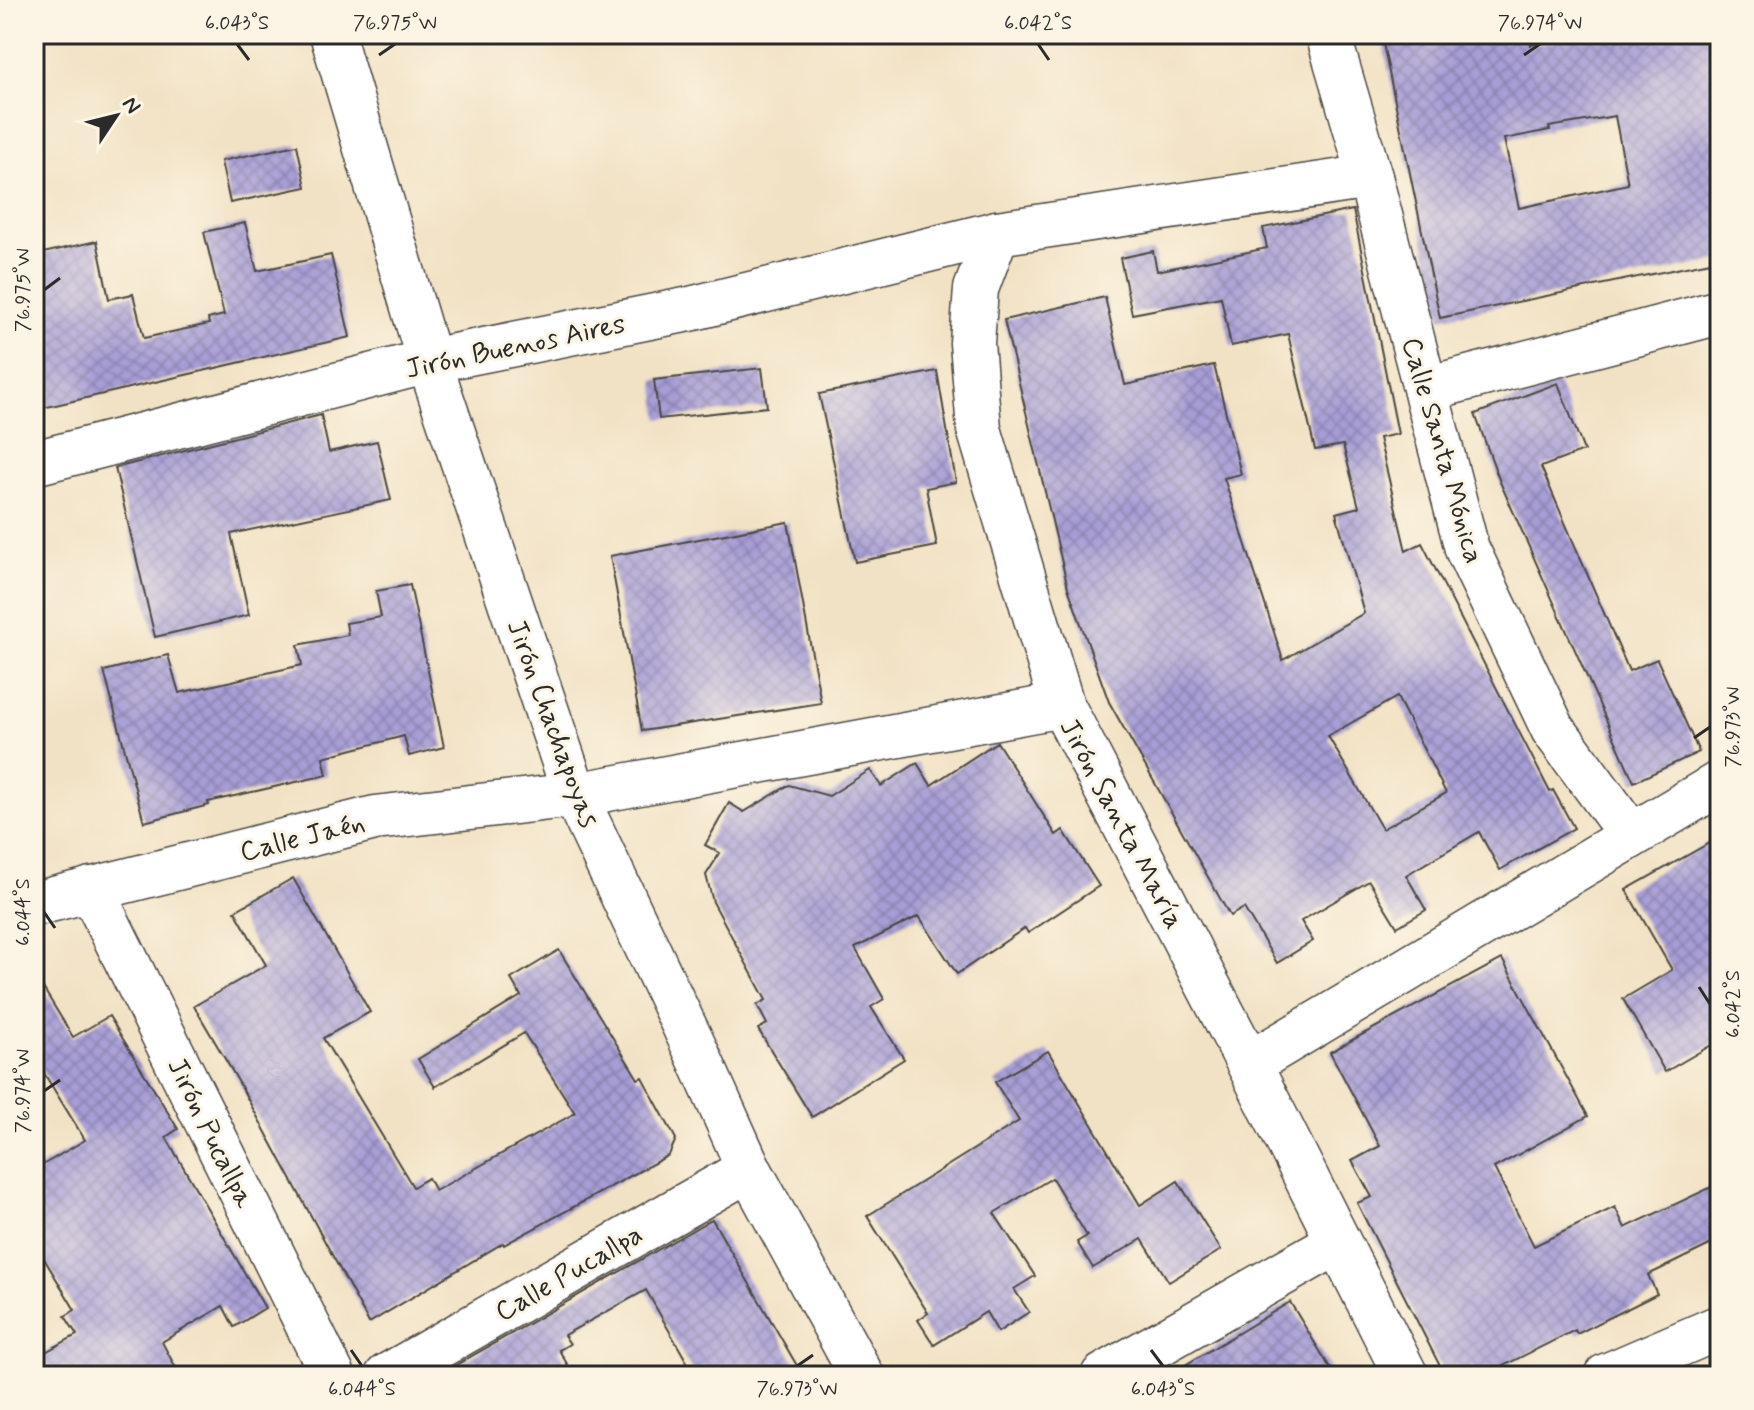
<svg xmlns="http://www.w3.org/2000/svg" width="1754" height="1410" font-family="Mynerve,sans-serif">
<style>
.building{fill:url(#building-cross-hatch);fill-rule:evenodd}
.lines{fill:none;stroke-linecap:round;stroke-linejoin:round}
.minor-casing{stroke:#494642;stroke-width:47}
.minor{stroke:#fff;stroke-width:44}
.ticks{fill:none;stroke:#2b2b2b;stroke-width:3}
.labels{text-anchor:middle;stroke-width:6;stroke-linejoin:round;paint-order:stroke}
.street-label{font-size:28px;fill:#2b2b2b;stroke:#fcf5e5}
.neatline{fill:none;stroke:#2b2b2b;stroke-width:3}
.ticks-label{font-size:20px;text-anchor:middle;fill:#2b2b2b}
</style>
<defs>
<pattern id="building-cross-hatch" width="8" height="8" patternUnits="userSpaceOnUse" patternTransform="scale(2)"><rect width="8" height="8" fill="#a89ed7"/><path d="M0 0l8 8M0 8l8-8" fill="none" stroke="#8981af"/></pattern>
</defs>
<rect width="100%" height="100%" fill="#fcf5e5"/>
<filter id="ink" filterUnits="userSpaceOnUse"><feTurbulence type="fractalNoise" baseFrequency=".0125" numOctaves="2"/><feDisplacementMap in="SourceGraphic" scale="16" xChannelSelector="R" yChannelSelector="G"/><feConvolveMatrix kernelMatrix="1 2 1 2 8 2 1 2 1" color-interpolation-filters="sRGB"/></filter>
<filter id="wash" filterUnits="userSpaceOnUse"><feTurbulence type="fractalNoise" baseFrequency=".006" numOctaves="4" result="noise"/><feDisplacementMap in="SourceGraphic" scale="32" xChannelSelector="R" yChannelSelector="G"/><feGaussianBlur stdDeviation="1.8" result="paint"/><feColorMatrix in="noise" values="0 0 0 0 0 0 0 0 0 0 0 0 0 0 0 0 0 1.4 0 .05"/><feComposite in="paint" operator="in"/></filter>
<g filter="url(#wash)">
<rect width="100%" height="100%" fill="#f2e2c5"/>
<g id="blocks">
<g class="building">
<path d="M1381,34H1530L1531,45L1588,34H1720V260L1440,318ZM1615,116L1628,184L1519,208L1504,139L1550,130L1549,127Z"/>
<polygon points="297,145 306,187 230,203 221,161"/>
<path d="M1353,210L1398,434L1379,438L1406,551L1422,543L1550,792L1553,790L1574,828L1500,870L1479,832L1406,875L1426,910L1397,927L1369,881L1301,921L1313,941L1277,963L1244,908L1230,916L1109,702L1068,588L1004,320L1105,297L1125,385L1214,365L1241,474L1224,478L1283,660L1364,613L1336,513L1359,507L1343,445L1315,450L1288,334L1231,346L1221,297L1132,314L1120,258L1153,251L1157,271L1267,248L1263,228ZM1397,697L1446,793L1382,829L1328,736Z"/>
<polygon points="245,223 257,271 331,255 350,337 34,410 34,255 97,241 109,299 133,294 144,338 209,324 208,319 224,315 204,232"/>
<polygon points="762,368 767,407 659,419 654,380"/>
<polygon points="937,371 956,482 926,488 937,546 855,562 819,394"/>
<polygon points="1558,383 1584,451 1541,467 1629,671 1657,659 1699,752 1634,782 1500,482 1475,414"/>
<polygon points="321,415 329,452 377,441 391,500 231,534 249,615 155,637 115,468"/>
<polygon points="788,522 821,703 642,731 610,556"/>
<polygon points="410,585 444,747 409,756 404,736 323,757 327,775 208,802 209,805 144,822 104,671 168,655 179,693 302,665 298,645 348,635 346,623 381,617 376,591"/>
<polygon points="997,742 1056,835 1063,830 1099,886 1028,933 1025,928 957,974 919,916 855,948 884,999 871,1007 904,1059 812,1117 758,1029 767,1024 757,1005 766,1000 713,902 706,875 720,853 705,845 729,803 744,812 789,785 829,796 870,770 881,786 917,763 931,785"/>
<polygon points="1720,837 1720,1040 1665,1072 1623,999 1672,970 1626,890"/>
<polygon points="293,878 370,1012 323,1038 413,1187 428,1178 435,1191 575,1113 524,1033 435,1087 418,1059 521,996 511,979 559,950 638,1079 642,1077 676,1139 669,1155 504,1245 503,1243 369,1323 238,1081 194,1006 266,965 235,911"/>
<polygon points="1502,959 1588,1116 1494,1168 1534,1246 1615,1207 1625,1228 1720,1183 1720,1240 1648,1275 1657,1294 1577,1334 1575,1330 1483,1376 1445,1376 1357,1203 1372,1197 1352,1161 1380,1146 1330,1052"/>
<polygon points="34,973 73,1037 109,1016 178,1129 166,1137 265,1308 234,1327 223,1306 162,1342 180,1376 34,1376 34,1358 77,1335 65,1316 75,1310 34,1242 34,1170 85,1140 34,1057"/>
<polygon points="1048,1051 1140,1205 1178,1181 1221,1250 1169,1282 1142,1239 1093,1268 1077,1242 1087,1236 1052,1178 994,1213 1035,1276 1014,1289 1029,1312 998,1332 986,1312 934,1345 918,1320 928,1313 867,1216 1019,1121 995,1082"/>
<polygon points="712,1219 803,1376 695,1376 646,1290 564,1335 570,1344 559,1350 574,1376 437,1376"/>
<polygon points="1290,1302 1335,1376 1167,1376"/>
</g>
</g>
</g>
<g filter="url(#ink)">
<use href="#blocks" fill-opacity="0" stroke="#494642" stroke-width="2"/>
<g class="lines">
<defs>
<g id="minor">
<polyline points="332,34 429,361 575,795 696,1051 749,1169 862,1376"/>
<polyline points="1328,34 1370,177 1467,549 1553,729 1631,835"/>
<polyline points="997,233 976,289 972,343 979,429 1062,705 1249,1064 1406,1376"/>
<polyline points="1426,389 1720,312"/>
<polyline points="34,463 429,361 690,309 997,233 1370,177"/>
<polyline points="91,889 333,1376"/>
<polyline points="34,904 375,818 575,795 1062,705"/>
<polyline points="1249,1064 1720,783"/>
<polyline points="387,1376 749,1169"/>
<polyline points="1103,1376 1338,1242"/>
<polyline points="1606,1376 1720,1327"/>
</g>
</defs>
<use href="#minor" class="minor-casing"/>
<use href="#minor" class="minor"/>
</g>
</g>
<path class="ticks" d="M237,44L249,60M1038,44L1049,60M379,55L395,44M1524,55L1540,44M44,290L60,278M1694,738L1710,727M44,912L55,928M1699,987L1710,1004M44,1091L60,1080M351,1350L362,1366M1151,1350L1163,1366M797,1366L813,1355"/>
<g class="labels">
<g class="street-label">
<text transform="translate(515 345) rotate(-12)" y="10">Jirón Buenos Aires</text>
<text transform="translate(1444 450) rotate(74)" y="10">Calle Santa Mónica</text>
<text transform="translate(554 723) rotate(70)" y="10">Jirón Chachapoyas</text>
<text transform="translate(1123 823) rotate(62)" y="10">Jirón Santa María</text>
<text transform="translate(302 836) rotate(-14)" y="10">Calle Jaén</text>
<text transform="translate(212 1132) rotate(64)" y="10">Jirón Pucallpa</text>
<text transform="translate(568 1272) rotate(-30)" y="10">Calle Pucallpa</text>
</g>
</g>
<rect width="1754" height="1410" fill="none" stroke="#fcf5e5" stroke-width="88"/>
<g transform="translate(116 116) rotate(55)" stroke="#fcf5e5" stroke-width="6" paint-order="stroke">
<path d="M0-6L14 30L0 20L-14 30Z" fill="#2b2b2b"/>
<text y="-12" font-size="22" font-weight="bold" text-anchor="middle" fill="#2b2b2b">N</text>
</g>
<rect x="44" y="44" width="1666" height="1322" class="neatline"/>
<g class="ticks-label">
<text x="237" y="29">6.043°S</text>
<text x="395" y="29">76.975°W</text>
<text x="1038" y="29">6.042°S</text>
<text x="1540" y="29">76.974°W</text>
<text transform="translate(22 290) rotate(-90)" y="7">76.975°W</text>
<text transform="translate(1732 727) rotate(-90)" y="7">76.973°W</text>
<text transform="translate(22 912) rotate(-90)" y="7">6.044°S</text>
<text transform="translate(1732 1004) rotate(-90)" y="7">6.042°S</text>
<text transform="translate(22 1091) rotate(-90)" y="7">76.974°W</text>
<text x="362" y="1395">6.044°S</text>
<text x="797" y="1395">76.973°W</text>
<text x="1163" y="1395">6.043°S</text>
</g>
</svg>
